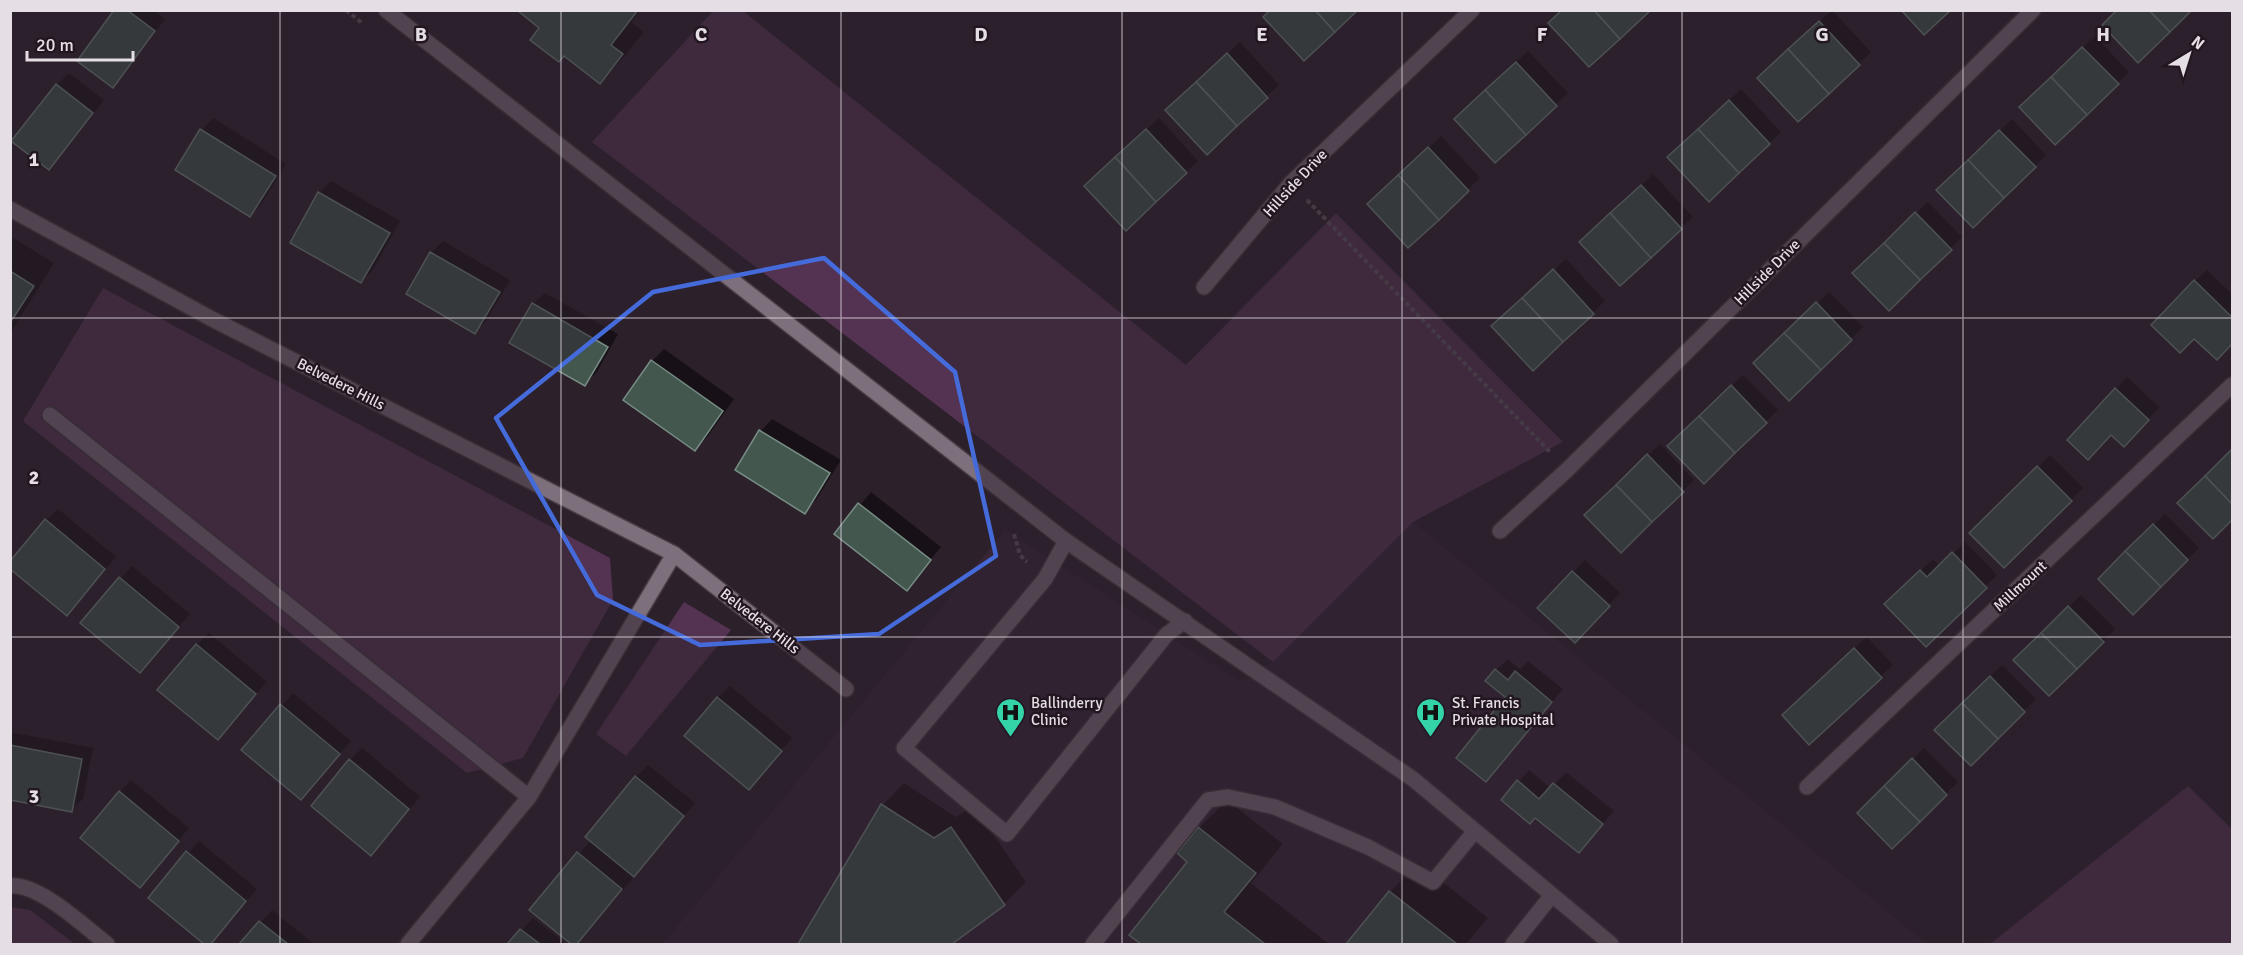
<svg xmlns="http://www.w3.org/2000/svg" width="2243" height="955" font-family="Signika,sans-serif">
<style>
.built{fill:#372535}
.green{fill:#543352}
.shadow{fill:#0007}
.building{fill:#43574f;stroke:#778d84;stroke-width:1.5}
.lines{fill:none;stroke-linecap:round;stroke-linejoin:round}
.service-casing{stroke:#463c45;stroke-width:18}
.minor-casing{stroke:#463c45;stroke-width:18}
.path{stroke:#645a63;stroke-width:4;stroke-dasharray:4.5 3;stroke-linecap:butt}
.service{stroke:#7e6f7c;stroke-width:15}
.minor{stroke:#7e6f7c;stroke-width:15}
.marked{fill:none;stroke:#456bdb;stroke-width:4.5;stroke-linejoin:round}
.grid{fill:none;stroke:#e6dee5;stroke-width:1.5;stroke-opacity:0.55}
.labels{text-anchor:middle;stroke-width:5;stroke-linejoin:round;paint-order:stroke}
.street-label{font-size:15px;fill:#e6dee5;stroke:#221621}
.poi-label{font-size:15px;fill:#e6dee5;stroke:#221621;text-anchor:start}
.grid-label{font-size:20px;text-anchor:middle;font-weight:bold;fill:#e6dee5;stroke:#221621;stroke-width:5;stroke-linejoin:round;paint-order:stroke}
</style>
<rect width="100%" height="100%" fill="#2c202b"/>
<polygon class="built" points="1413,522 1927,944 663,944 1005,530 1240,682 1273,662"/>
<g class="green">
<polygon points="714,10 743,11 1186,365 1336,213 1563,442 1413,522 1273,662 592,142"/>
<polygon points="103,288 610,558 613,600 523,758 467,773 23,421"/>
<polygon points="684,602 731,630 626,756 596,734"/>
<polygon points="2188,786 2232,829 2232,944 1990,944"/>
<polygon points="11,907 30,910 75,944 11,944"/>
</g>
<g class="shadow">
<polygon points="116,10 154,10 165,19 124,74 112,86"/>
<polygon points="519,10 641,10 631,22 644,32 621,60 600,82 541,28"/>
<polygon points="1832,10 1871,52 1798,120 1771,66"/>
<polygon points="2095,36 2129,72 2055,143 2033,96"/>
<polygon points="1240,42 1279,85 1207,153 1179,99"/>
<polygon points="1528,51 1568,93 1495,161 1468,107"/>
<polygon points="69,73 104,100 60,156 49,168 13,141 57,85"/>
<polygon points="1741,89 1781,132 1769,143 1681,146"/>
<polygon points="213,118 286,164 262,203 250,215 202,130"/>
<polygon points="1159,118 1198,161 1186,172 1098,175"/>
<polygon points="2012,119 2046,155 1973,226 1938,190"/>
<polygon points="1441,136 1480,178 1408,246 1381,192"/>
<polygon points="1653,174 1693,217 1681,228 1593,230"/>
<polygon points="331,181 400,221 373,270 361,282 319,193"/>
<polygon points="1928,202 1962,237 1889,308 1854,273"/>
<polygon points="10,236 54,263 10,334"/>
<polygon points="443,241 510,280 487,320 475,332 408,294 431,253"/>
<polygon points="1566,259 1605,301 1533,369 1505,315"/>
<polygon points="2207,270 2232,294 2232,343 2217,358 2195,281"/>
<polygon points="1829,292 1863,327 1789,399 1755,363"/>
<polygon points="545,293 618,334 597,372 585,384 533,304"/>
<polygon points="664,349 734,399 707,437 695,449 652,361"/>
<polygon points="1743,375 1778,410 1704,482 1669,446"/>
<polygon points="2127,377 2159,407 2136,433 2116,389"/>
<polygon points="772,419 841,460 816,500 805,512 737,470 761,431"/>
<polygon points="1660,444 1694,480 1621,551 1586,515"/>
<polygon points="2232,450 2232,517 2213,537 2180,503"/>
<polygon points="2050,455 2083,488 2004,566 1972,533"/>
<polygon points="871,492 941,547 906,589 836,534"/>
<polygon points="58,509 116,557 67,614 46,520"/>
<polygon points="2165,514 2199,548 2133,612 2100,579"/>
<polygon points="1965,542 1997,575 1926,645 1886,604 1933,559 1940,566"/>
<polygon points="1585,560 1620,593 1587,629 1540,608"/>
<polygon points="132,566 190,614 140,671 82,623"/>
<polygon points="2081,595 2115,629 2049,694 2016,660"/>
<polygon points="209,633 267,682 217,738 197,645"/>
<polygon points="1867,637 1893,665 1809,743 1795,703"/>
<polygon points="1508,659 1520,669 1528,661 1563,689 1486,780 1507,697 1496,670"/>
<polygon points="2002,665 2036,699 1971,764 1937,730"/>
<polygon points="730,686 792,738 749,788 718,698"/>
<polygon points="293,693 351,741 301,798 243,750"/>
<polygon points="10,732 93,748 83,799 71,810 10,798"/>
<polygon points="362,748 420,797 382,842 350,760"/>
<polygon points="1924,748 1958,782 1892,846 1859,813"/>
<polygon points="648,765 695,803 586,934 576,944 573,944 531,910 591,840 636,777"/>
<polygon points="1529,770 1551,788 1566,772 1614,811 1579,851 1518,782"/>
<polygon points="131,780 189,828 151,874 120,792"/>
<polygon points="904,783 956,817 974,806 1026,882 1004,904 952,943 954,944 799,944 883,805"/>
<polygon points="1227,800 1283,844 1251,883 1329,944 1144,944 1131,935 1190,861 1179,853 1199,828"/>
<polygon points="199,841 257,889 209,944 206,944 150,898"/>
<polygon points="1419,863 1488,918 1466,944 1348,944 1390,892"/>
<polygon points="272,910 314,944 241,944"/>
<polygon points="533,918 566,944 509,944"/>
</g>
<g class="building">
<polygon points="114,10 127,10 155,31 113,88 77,61"/>
<polygon points="517,10 579,11 638,10 611,45 623,54 600,84 564,56 559,62 530,40 539,28"/>
<polygon points="1270,10 1315,10 1335,32 1304,61 1263,17"/>
<polygon points="1315,10 1358,10 1335,32"/>
<polygon points="1562,10 1594,10 1620,39 1589,67 1548,23"/>
<polygon points="1594,10 1651,10 1620,39"/>
<polygon points="1901,10 1951,10 1924,35"/>
<polygon points="2117,10 2149,10 2170,32 2138,63 2102,25"/>
<polygon points="2149,10 2192,10 2170,32"/>
<polygon points="1819,21 1860,65 1829,94 1788,49"/>
<polygon points="2082,47 2119,84 2087,115 2051,77"/>
<polygon points="1788,49 1829,94 1798,122 1757,78"/>
<polygon points="1227,53 1268,98 1237,126 1196,82"/>
<polygon points="1516,62 1557,106 1526,135 1485,90"/>
<polygon points="2051,77 2087,115 2055,145 2019,107"/>
<polygon points="1196,82 1237,126 1207,155 1165,110"/>
<polygon points="56,84 93,113 49,170 11,141"/>
<polygon points="1485,90 1526,135 1495,163 1454,119"/>
<polygon points="1729,100 1770,144 1739,173 1698,129"/>
<polygon points="200,129 276,176 250,217 175,170"/>
<polygon points="1146,129 1187,173 1156,202 1115,157"/>
<polygon points="1698,129 1739,173 1709,202 1667,157"/>
<polygon points="1999,130 2036,167 2004,198 1968,160"/>
<polygon points="1428,147 1469,191 1439,220 1398,175"/>
<polygon points="1115,157 1156,202 1126,231 1084,186"/>
<polygon points="1968,160 2004,198 1973,228 1936,190"/>
<polygon points="1398,175 1439,220 1408,248 1367,204"/>
<polygon points="1641,185 1682,229 1651,258 1610,213"/>
<polygon points="318,192 390,233 361,283 290,243"/>
<polygon points="1915,212 1952,250 1920,280 1884,243"/>
<polygon points="1610,213 1651,258 1620,286 1579,242"/>
<polygon points="1884,243 1920,280 1889,311 1852,273"/>
<polygon points="430,252 500,292 475,334 406,294"/>
<polygon points="1553,269 1594,314 1563,342 1522,298"/>
<polygon points="10,271 34,286 10,323"/>
<polygon points="2194,280 2232,317 2232,344 2217,360 2194,339 2180,353 2151,325"/>
<polygon points="1522,298 1563,342 1533,371 1491,326"/>
<polygon points="1816,302 1852,340 1821,370 1784,333"/>
<polygon points="532,303 608,347 585,386 509,343"/>
<polygon points="1784,333 1821,370 1789,401 1753,363"/>
<polygon points="651,360 723,411 695,451 623,400"/>
<polygon points="1731,385 1767,423 1735,453 1699,416"/>
<polygon points="2115,388 2149,420 2124,447 2111,435 2088,460 2067,440"/>
<polygon points="1699,416 1735,453 1704,484 1667,446"/>
<polygon points="759,430 830,473 805,514 735,470"/>
<polygon points="2232,449 2232,504 2205,476"/>
<polygon points="1647,454 1684,492 1652,522 1616,485"/>
<polygon points="2037,466 2072,501 2004,568 1969,533"/>
<polygon points="2205,476 2232,504 2232,520 2213,539 2177,503"/>
<polygon points="1616,485 1652,522 1621,553 1584,515"/>
<polygon points="858,503 931,560 907,591 834,534"/>
<polygon points="45,519 105,569 67,616 10,569 10,561"/>
<polygon points="2153,524 2188,560 2161,587 2125,551"/>
<polygon points="2125,551 2161,587 2133,615 2098,579"/>
<polygon points="1952,552 1987,588 1926,647 1884,604 1920,570 1927,577"/>
<polygon points="1572,571 1610,606 1575,643 1537,608"/>
<polygon points="119,577 179,627 140,673 80,623"/>
<polygon points="2068,606 2104,642 2077,669 2041,633"/>
<polygon points="2041,633 2077,669 2049,696 2013,660"/>
<polygon points="196,644 256,694 218,740 157,690"/>
<polygon points="1854,648 1882,678 1809,745 1782,715"/>
<polygon points="1495,669 1508,680 1515,671 1552,702 1486,782 1456,758 1505,697 1485,681"/>
<polygon points="1990,676 2025,712 1998,739 1962,703"/>
<polygon points="717,697 782,751 749,790 684,736"/>
<polygon points="1962,703 1998,739 1971,766 1934,730"/>
<polygon points="280,704 340,754 301,800 241,750"/>
<polygon points="10,745 82,759 72,812 10,800"/>
<polygon points="1912,758 1947,795 1920,822 1884,786"/>
<polygon points="349,759 409,809 371,856 311,806"/>
<polygon points="635,776 684,816 634,877 585,837"/>
<polygon points="1517,780 1539,799 1553,783 1603,824 1579,853 1535,818 1530,824 1501,800"/>
<polygon points="1884,786 1920,822 1892,849 1857,813"/>
<polygon points="119,791 179,841 140,888 80,838"/>
<polygon points="881,804 934,838 951,827 1005,905 952,944 798,944"/>
<polygon points="1198,827 1256,873 1224,912 1265,944 1141,944 1129,935 1187,862 1177,853"/>
<polygon points="186,851 246,901 211,944 204,944 148,898"/>
<polygon points="577,852 622,889 577,944 571,944 529,910"/>
<polygon points="1389,891 1457,944 1346,944"/>
<polygon points="259,921 288,944 239,944"/>
<polygon points="520,929 540,944 507,944"/>
</g>
<g class="lines">
<defs>
<g id="service">
<polyline points="386,10 1066,541 1413,779 1611,944"/>
<polyline points="1066,541 1045,579 904,748 1007,834 1167,634 1185,621"/>
<polyline points="1093,944 1208,800 1228,797 1275,807 1368,847 1433,882 1475,831"/>
<polyline points="1513,944 1552,895"/>
</g>
<g id="minor">
<polyline points="10,209 212,319 674,554 529,797 408,944"/>
<polyline points="1204,287 1291,183 1472,10"/>
<polyline points="50,415 529,797"/>
<polyline points="1500,531 1567,470 2033,10"/>
<polyline points="674,554 846,689"/>
<polyline points="1807,787 2232,385"/>
<path d="M10,886C39,883 85,927 107,944"/>
</g>
</defs>
<use href="#service" class="service-casing"/>
<use href="#minor" class="minor-casing"/>
<g class="path">
<polyline points="346,10 362,23"/>
<polyline points="1307,200 1550,452"/>
<polyline points="1014,534 1020,555 1027,562"/>
</g>
<use href="#service" class="service"/>
<use href="#minor" class="minor"/>
</g>
<path d="M0 0H2243V955H0ZM824,258L955,372L996,556L879,634L700,645L597,595L496,418L653,292Z" fill="#2c202b" fill-opacity=".55" fill-rule="evenodd"/>
<path class="marked" d="M824,258L955,372L996,556L879,634L700,645L597,595L496,418L653,292Z"/>
<path class="grid" d="M280,10V944M561,10V944M841,10V944M1122,10V944M1402,10V944M1682,10V944M1963,10V944M10,318H2232M10,637H2232"/>
<defs>
<symbol id="hospital-pin" viewBox="-11 -11 22 30"><path d="M0 17L-7.5 6A9.5 9.5 0 1 1 7.5 6Z" fill="#34d4a8" stroke="#221621"/><path d="M-5-5h3v3.5h4V-5h3V5h-3V1.5h-4V5h-3Z" fill="#111"/></symbol>
</defs>
<g fill-rule="evenodd">
<use href="#hospital-pin" x="994" y="696" width="33" height="45"/>
<use href="#hospital-pin" x="1414" y="696" width="33" height="45"/>
</g>
<g class="labels">
<g class="street-label">
<text transform="translate(1295 183) rotate(-47)" y="5">Hillside Drive</text>
<text transform="translate(1767 272) rotate(-45)" y="5">Hillside Drive</text>
<text transform="translate(341 384) rotate(27)" y="5">Belvedere Hills</text>
<text transform="translate(2020 586) rotate(-43)" y="5">Millmount</text>
<text transform="translate(760 621) rotate(38)" y="5">Belvedere Hills</text>
</g>
<g class="poi-label">
<text x="1031" y="708">Ballinderry<tspan x="1031" dy="17">Clinic</tspan></text>
<text x="1452" y="708">St. Francis<tspan x="1452" dy="17">Private Hospital</tspan></text>
</g>
</g>
<g class="grid-label">
<text x="421" y="41">B</text>
<text x="701" y="41">C</text>
<text x="981" y="41">D</text>
<text x="1262" y="41">E</text>
<text x="1542" y="41">F</text>
<text x="1822" y="41">G</text>
<text x="2103" y="41">H</text>
<text x="34" y="166">1</text>
<text x="34" y="484">2</text>
<text x="34" y="803">3</text>
</g>
<rect width="2243" height="955" fill="none" stroke="#e6dee5" stroke-width="24"/>
<g transform="translate(2189 54) rotate(38)" stroke="#221621" stroke-width="4.5" paint-order="stroke">
<path d="M0-4.5L10 22L0 15L-10 22Z" fill="#e6dee5"/>
<text y="-9" font-size="16" font-weight="bold" text-anchor="middle" fill="#e6dee5">N</text>
</g>
<path d="M27 51v9h106v-9" fill="none" stroke="#e6dee5" stroke-width="3"/>
<text x="36" y="51" font-size="18" fill="#e6dee5" stroke="#221621" stroke-width="4.5" paint-order="stroke">20 m</text>
</svg>
